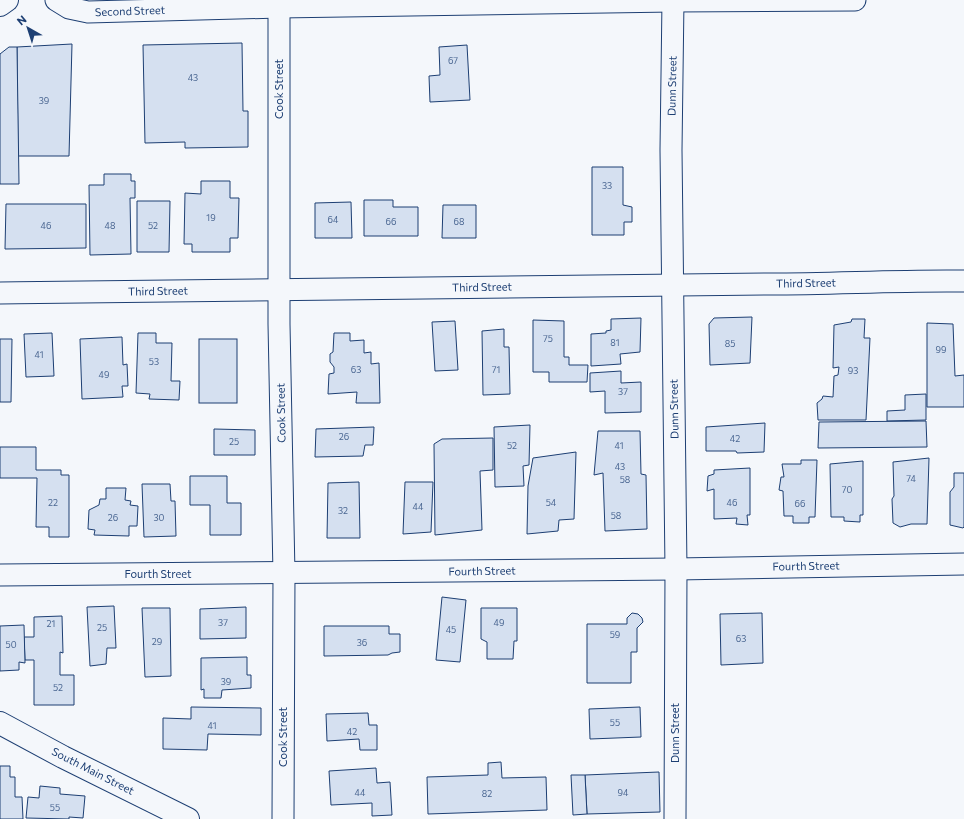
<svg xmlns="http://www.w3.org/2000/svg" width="964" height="819" font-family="Commissioner,sans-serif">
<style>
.building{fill:#d5e0f0;stroke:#1d3f73}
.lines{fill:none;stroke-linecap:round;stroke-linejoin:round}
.street-casing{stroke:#1d3f73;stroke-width:23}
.secondary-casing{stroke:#1d3f73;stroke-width:24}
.street{stroke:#f4f7fb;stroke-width:21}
.secondary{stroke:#f4f7fb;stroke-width:22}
.labels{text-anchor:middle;stroke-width:3;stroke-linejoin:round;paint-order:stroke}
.number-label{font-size:9px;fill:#4b6792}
.street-label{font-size:11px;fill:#1d3f73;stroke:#f4f7fb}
</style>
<rect width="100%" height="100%" fill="#f4f7fb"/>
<g class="building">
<polygon points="242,43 243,111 248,111 248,147 185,148 185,142 145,143 143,45"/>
<polygon points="72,44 69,156 18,156 17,47"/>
<polygon points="467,45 470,100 430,102 429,76 440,75 439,47"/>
<polygon points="9,47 17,47 19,184 0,184 0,54"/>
<polygon points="592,167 623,167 623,205 632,207 632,222 624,222 624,235 592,235"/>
<polygon points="104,174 131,174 131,181 135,181 135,198 130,198 131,254 90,255 89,185 104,185"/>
<polygon points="201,181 230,181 230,198 239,198 238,238 230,238 230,252 192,252 192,244 184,244 185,193 201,194"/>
<polygon points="364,200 393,200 393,207 418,207 418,236 364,236"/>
<polygon points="137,201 170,201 169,252 137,252"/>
<polygon points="351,202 352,238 315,238 315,203"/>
<polygon points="6,204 86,204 86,248 5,249"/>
<polygon points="443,205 476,205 476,238 442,238"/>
<polygon points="752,317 750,363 710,365 709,324 714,318"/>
<polygon points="641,318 640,352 620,354 621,364 591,366 591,334 606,333 606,331 611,330 611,319"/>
<polygon points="852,319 865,319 864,338 870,338 866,420 818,420 817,403 822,399 823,396 833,397 834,376 838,375 839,367 833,368 834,325 851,322"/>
<polygon points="533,320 564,321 564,357 569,357 569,365 588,365 587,382 549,382 549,372 533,372"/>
<polygon points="455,321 458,370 435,371 432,322"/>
<polygon points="927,323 953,324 955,376 964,375 964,407 927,407"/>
<polygon points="504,329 504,347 509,347 510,394 483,395 482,331"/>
<polygon points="52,333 54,376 26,377 24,334"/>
<polygon points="138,333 156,333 156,343 172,343 171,381 180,381 179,400 149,399 150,394 136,393"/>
<polygon points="334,333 350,333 350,341 364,340 364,353 371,352 371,364 379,363 380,403 356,403 357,392 328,394 329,374 334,373 334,367 330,362 330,354 333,352"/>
<polygon points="122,337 123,365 127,364 128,386 122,386 123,397 82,399 80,339"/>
<polygon points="0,339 12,339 11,402 0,402"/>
<rect x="199" y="339" width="38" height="64"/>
<polygon points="621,371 621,383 641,382 641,412 605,413 605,391 590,392 590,373"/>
<polygon points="926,394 926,420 887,421 887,411 905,410 905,395"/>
<polygon points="926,421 927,447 818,448 819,422"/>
<polygon points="765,423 764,452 737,453 736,451 706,451 706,427"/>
<polygon points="530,425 529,465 523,466 524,486 495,487 494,427"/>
<polygon points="374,427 373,445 365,445 363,456 315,457 316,429"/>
<polygon points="214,429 255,430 255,455 214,455"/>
<polygon points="598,431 640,431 641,474 646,475 647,529 605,531 603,473 594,475"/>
<polygon points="493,438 493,470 480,471 482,530 435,535 434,444 442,439"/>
<polygon points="0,447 36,447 36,470 61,470 61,475 69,475 69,537 49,537 49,527 36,527 37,478 0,478"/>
<polygon points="576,452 574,519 559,520 558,531 527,534 528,486 533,458"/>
<polygon points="929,458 927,524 911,524 900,527 893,523 892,499 894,496 893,462"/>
<polygon points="801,460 817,460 815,517 809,517 809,523 793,523 793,516 784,516 783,491 779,490 781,477 784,477 782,464 801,464"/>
<polygon points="863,461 863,515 860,515 860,522 844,521 844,517 831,517 830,464"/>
<polygon points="750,468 750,515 747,515 748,525 736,524 737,518 714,519 714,489 707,491 708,476 714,474 714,470"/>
<polygon points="954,473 964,473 964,527 963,528 950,525 950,492 954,487"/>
<polygon points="190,476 227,476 227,503 241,503 241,535 210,535 210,505 190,505"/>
<polygon points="359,482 360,538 327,538 328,483"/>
<polygon points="405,482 433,482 431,532 403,534"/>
<polygon points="142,484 170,484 171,501 175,501 176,536 144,537"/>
<polygon points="106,488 126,488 125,500 131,501 130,505 138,506 137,526 129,526 129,536 94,535 95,530 88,529 89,510 99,505 100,499 106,499"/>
<polygon points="442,597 466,600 460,662 436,660"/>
<polygon points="114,606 116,648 107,648 106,664 90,666 87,607"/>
<polygon points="246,607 246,638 200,639 200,609"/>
<polygon points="142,608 170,608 171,676 145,677"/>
<polygon points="481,608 517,608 517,641 514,641 513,659 487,659 487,642 481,639"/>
<polygon points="632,613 638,614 642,618 643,622 637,628 637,652 631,652 631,683 587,683 587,624 627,624 627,618"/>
<polygon points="762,613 763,663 721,665 720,614"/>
<polygon points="62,616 63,653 60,652 60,675 74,675 74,705 34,705 34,660 25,660 24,637 34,637 34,617"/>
<polygon points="24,625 25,663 19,662 19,670 0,671 0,626"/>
<polygon points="324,626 389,626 389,634 400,634 400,652 392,653 388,655 324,656"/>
<polygon points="247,657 247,675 251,675 251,688 222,690 221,698 204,698 204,689 201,690 201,658"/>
<polygon points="191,707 261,708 261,735 208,734 207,750 163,749 163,718 191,719"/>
<polygon points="640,707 641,737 590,739 589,709"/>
<polygon points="368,713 369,725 377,725 377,750 360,750 359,739 327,741 326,714"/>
<polygon points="501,762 502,778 546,777 547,810 428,814 427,777 488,775 488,763"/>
<polygon points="0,766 10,766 10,777 15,777 15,797 22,797 23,819 0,819"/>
<polygon points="376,768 377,783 390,782 392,815 372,816 372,803 331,805 329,771"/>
<polygon points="659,772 660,812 587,814 585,775"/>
<polygon points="571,775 585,775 587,814 573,815"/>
<polygon points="40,786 60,788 60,794 85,796 83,818 69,817 69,819 26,818 28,797 39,798"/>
</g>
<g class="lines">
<defs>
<g id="street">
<polyline points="56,0 69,8 88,12 279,7 673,1 855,0"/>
<polyline points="673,0 671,150 676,569 675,819"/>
<polyline points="279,7 279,324 284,574 283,819"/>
<path d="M0,293C257,290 514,285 770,284C835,284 899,280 964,281"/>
<polyline points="0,575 676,569 964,564"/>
</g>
<g id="secondary">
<polyline points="0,5 7,0"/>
<polyline points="0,723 63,757 188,819"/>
</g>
</defs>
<use href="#street" class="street-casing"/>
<use href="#secondary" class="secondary-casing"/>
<use href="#street" class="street"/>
<use href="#secondary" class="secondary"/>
</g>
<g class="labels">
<g class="number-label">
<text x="453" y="64">67</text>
<text x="193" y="81">43</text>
<text x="44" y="104">39</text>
<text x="607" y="189">33</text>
<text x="211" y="221">19</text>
<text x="333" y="223">64</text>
<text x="391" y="225">66</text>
<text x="459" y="225">68</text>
<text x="46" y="229">46</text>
<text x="110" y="229">48</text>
<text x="153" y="229">52</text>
<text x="548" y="342">75</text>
<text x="615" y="346">81</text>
<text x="730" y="347">85</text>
<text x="941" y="353">99</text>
<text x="39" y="358">41</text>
<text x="154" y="365">53</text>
<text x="356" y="373">63</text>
<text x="496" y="373">71</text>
<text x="853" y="374">93</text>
<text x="104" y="378">49</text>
<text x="623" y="395">37</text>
<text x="344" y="440">26</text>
<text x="735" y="442">42</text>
<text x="234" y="445">25</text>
<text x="512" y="449">52</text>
<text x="619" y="449">41</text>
<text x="620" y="470">43</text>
<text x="911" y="482">74</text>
<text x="625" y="483">58</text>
<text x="847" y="493">70</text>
<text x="53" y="506">22</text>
<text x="551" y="506">54</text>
<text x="732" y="506">46</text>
<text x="800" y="507">66</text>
<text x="418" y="510">44</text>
<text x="343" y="514">32</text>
<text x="616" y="519">58</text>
<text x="113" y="521">26</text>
<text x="159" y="521">30</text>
<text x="223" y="626">37</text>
<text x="499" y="626">49</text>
<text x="51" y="627">21</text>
<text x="102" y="631">25</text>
<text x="451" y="633">45</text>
<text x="615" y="638">59</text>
<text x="741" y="642">63</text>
<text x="157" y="645">29</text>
<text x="362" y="646">36</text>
<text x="11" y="648">50</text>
<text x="226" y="685">39</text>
<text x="58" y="691">52</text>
<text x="615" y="726">55</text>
<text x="212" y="729">41</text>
<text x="352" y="735">42</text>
<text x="360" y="796">44</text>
<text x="623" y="796">94</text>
<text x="487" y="797">82</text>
<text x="55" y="811">55</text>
</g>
<g class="street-label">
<text transform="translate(130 11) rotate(-2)" y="4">Second Street</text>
<text transform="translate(672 86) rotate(-89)" y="4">Dunn Street</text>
<text transform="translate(279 89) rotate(-90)" y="4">Cook Street</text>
<text transform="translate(806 283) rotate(-1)" y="4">Third Street</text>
<text transform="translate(482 287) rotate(-1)" y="4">Third Street</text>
<text transform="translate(158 291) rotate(-1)" y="4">Third Street</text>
<text transform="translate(674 409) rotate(-91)" y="4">Dunn Street</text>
<text transform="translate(281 413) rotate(-91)" y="4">Cook Street</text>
<text transform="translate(806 566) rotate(-1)" y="4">Fourth Street</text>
<text transform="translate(482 571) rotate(-1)" y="4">Fourth Street</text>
<text x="158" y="578">Fourth Street</text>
<text transform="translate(675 733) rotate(-90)" y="4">Dunn Street</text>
<text transform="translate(283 737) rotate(-90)" y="4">Cook Street</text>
<text transform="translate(93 771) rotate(27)" y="4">South Main Street</text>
</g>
</g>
<g transform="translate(28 28) rotate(321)" stroke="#f4f7fb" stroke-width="3" paint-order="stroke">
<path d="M0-3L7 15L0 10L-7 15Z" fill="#1d3f73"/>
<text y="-6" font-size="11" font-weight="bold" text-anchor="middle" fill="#1d3f73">N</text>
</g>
</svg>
